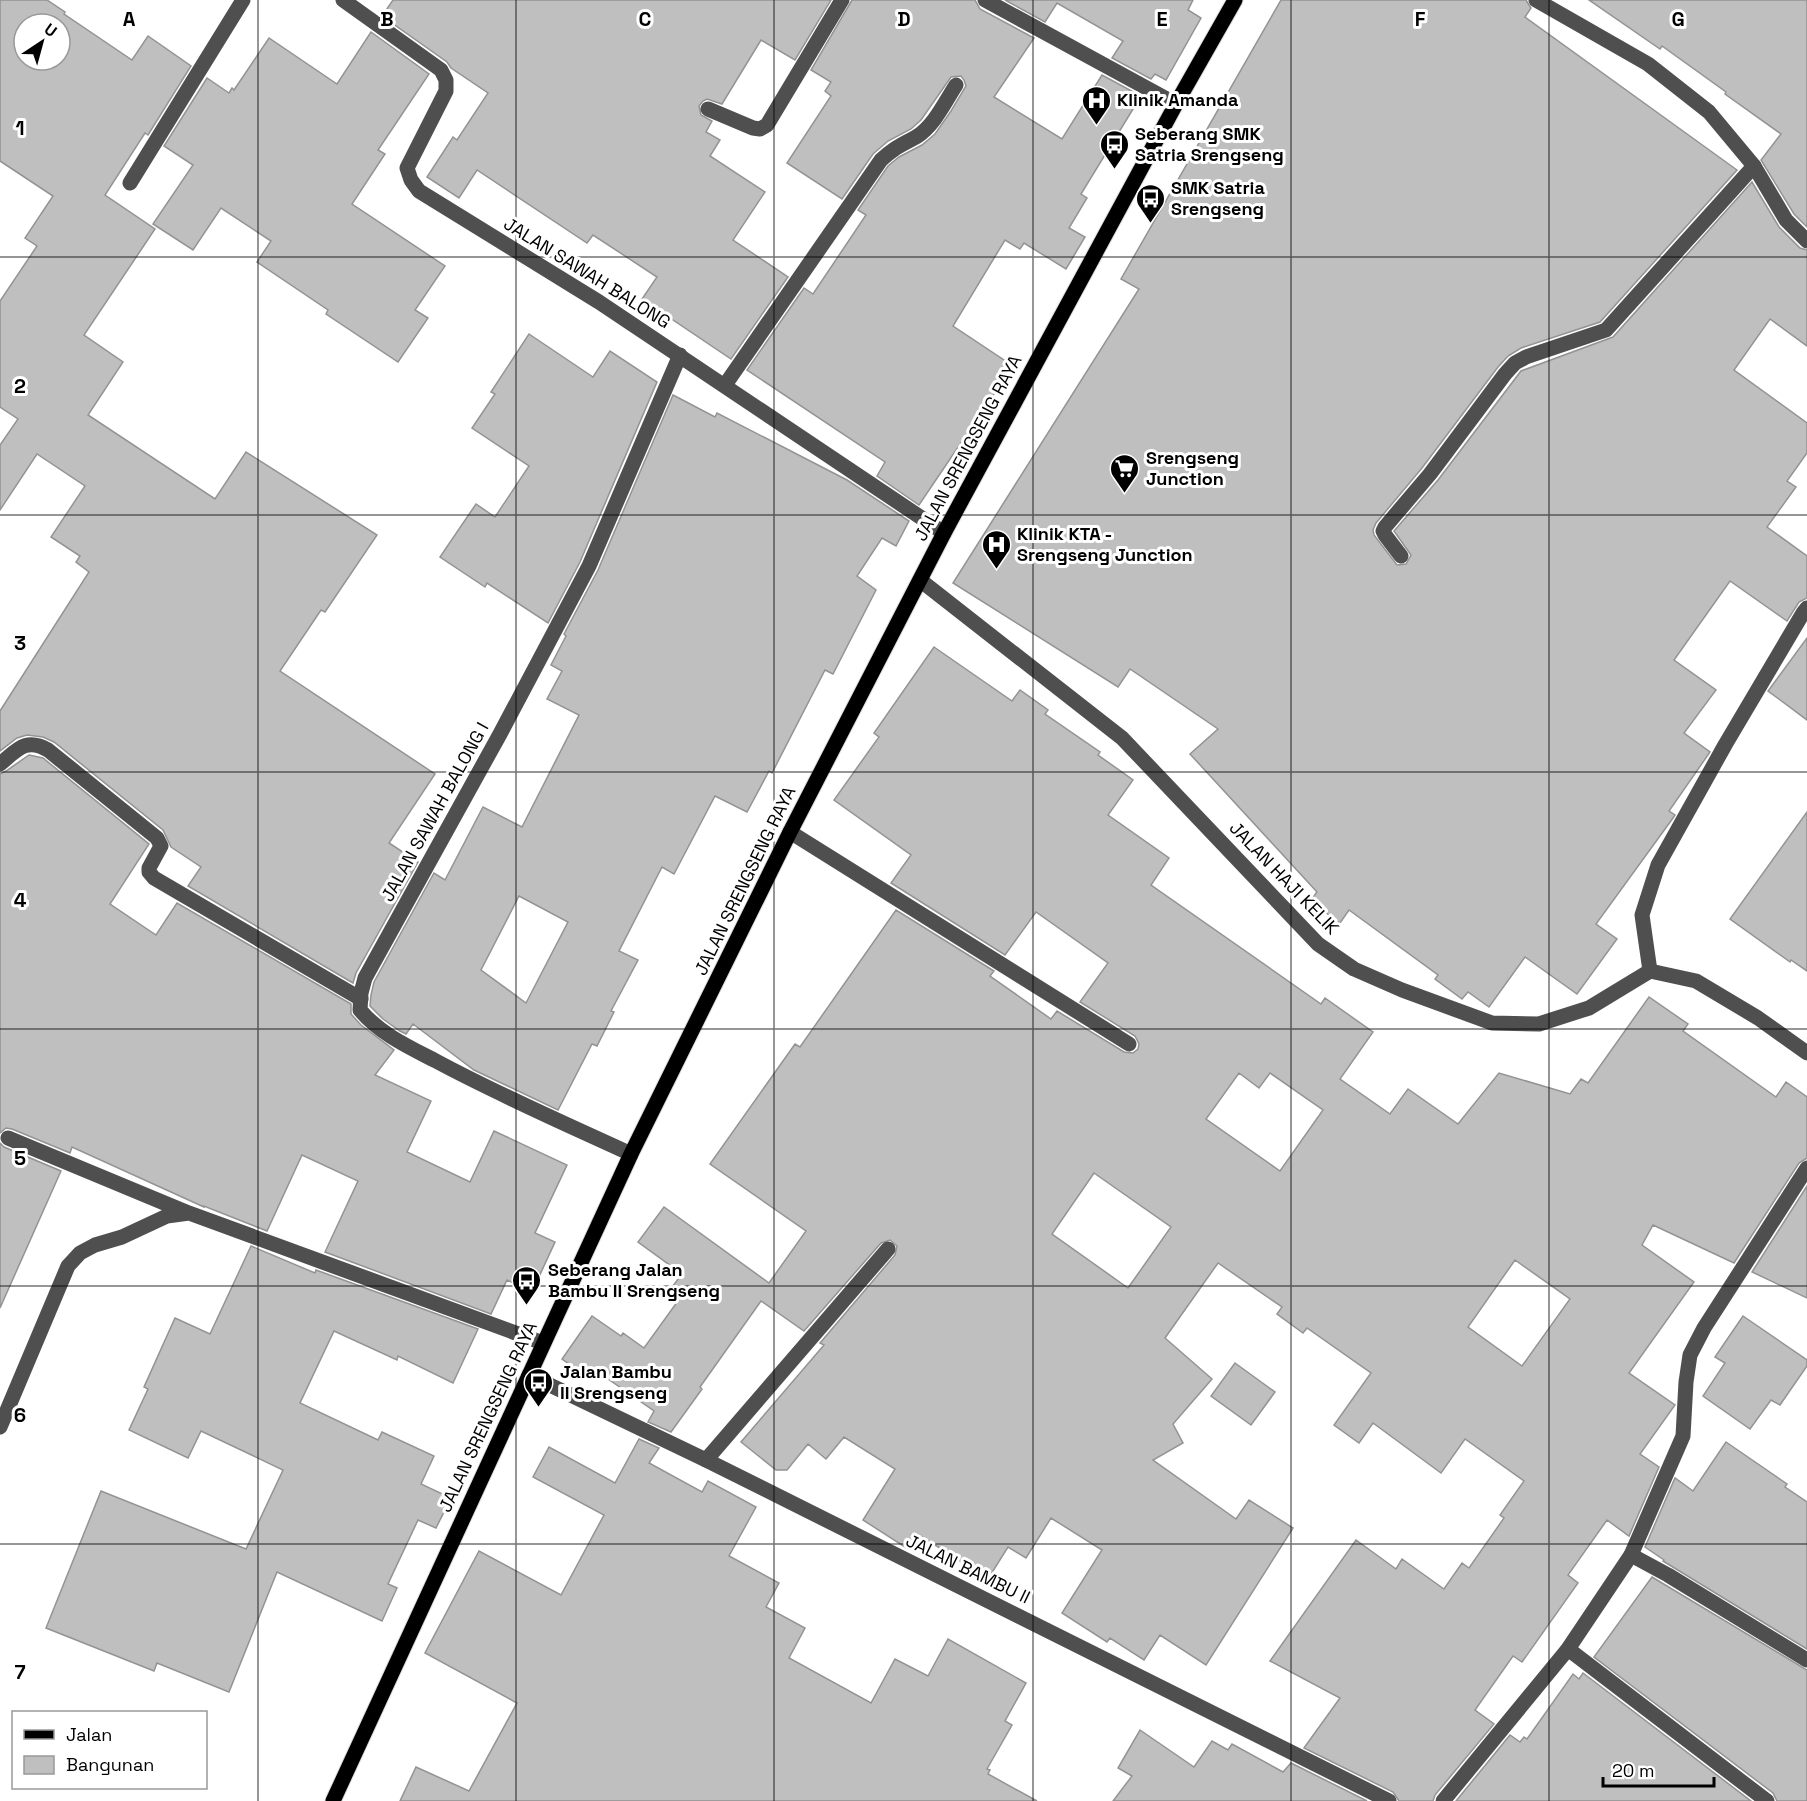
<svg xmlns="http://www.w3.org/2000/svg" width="1807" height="1801" font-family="'Space Grotesk',sans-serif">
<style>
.building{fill:#bfbfbf;stroke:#939393;stroke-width:1.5;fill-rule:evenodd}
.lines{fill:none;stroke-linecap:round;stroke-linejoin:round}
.major-casing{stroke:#dbdbdb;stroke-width:17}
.minor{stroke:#4f4f4f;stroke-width:15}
.major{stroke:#000;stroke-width:15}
.grid{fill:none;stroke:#000;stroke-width:1.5;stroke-opacity:0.55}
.labels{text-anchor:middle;stroke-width:6;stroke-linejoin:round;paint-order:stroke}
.poi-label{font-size:18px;font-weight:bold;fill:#000;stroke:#fff;text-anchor:start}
.street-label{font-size:18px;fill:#000;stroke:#fff}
.grid-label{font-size:20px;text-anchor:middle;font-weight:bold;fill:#000;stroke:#fff;stroke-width:6;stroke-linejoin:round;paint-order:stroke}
</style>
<rect width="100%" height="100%" fill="#fff"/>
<g class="building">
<path d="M0,0H47L65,12L64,14L132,60L148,36L191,66L148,135L145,133L105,195L155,229L84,335L123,362L88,415L215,499L246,452L377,535L325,612L321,610L280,671L435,774L389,843L418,862L356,973L353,983L188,886L201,867L171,847L163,830L54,742L43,737L27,735L17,738L0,751V711L89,572L76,562L80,556L51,537L85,486L37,454L0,510V445L18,419L0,407V301L37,246L25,238L53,196L0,161ZM24,24H60V60H24Z"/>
<polygon points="393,0 831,0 795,60 761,40 722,104 707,99 703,101 699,106 701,115 712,121 706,132 720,140 710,156 765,192 733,240 788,277 731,359 642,299 657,277 593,235 587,243 477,170 459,198 427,177 453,137 457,140 488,93 451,68 447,62 382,16"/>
<polygon points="852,0 975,0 980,9 1034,38 994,97 1062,139 1102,75 1141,96 1081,194 1087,198 1069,228 1085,237 1066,269 1024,243 1020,249 1005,240 953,326 1013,366 919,505 877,476 885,462 747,370 804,288 813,294 866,215 858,210 888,166 899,157 922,145 935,134 951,111 966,86 964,80 961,76 951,77 921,120 911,129 888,141 873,154 842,199 787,163 831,96 825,91 831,82 811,70"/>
<polygon points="1005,0 1193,0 1188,10 1201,18 1166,80 1155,74 1151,79 1112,58 1123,41 1057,3 1045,22"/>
<polygon points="1281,0 1526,0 1531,8 1525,17 1737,170 1600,322 1521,348 1508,356 1498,367 1422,468 1376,523 1373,530 1374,535 1397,565 1406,564 1411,555 1394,531 1438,480 1521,371 1613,337 1752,182 1779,227 1800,248 1807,250 1807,346 1770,319 1734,370 1807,423 1807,453 1787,481 1796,487 1767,527 1807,556 1807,598 1799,602 1787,621 1730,581 1674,660 1716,690 1684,733 1710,752 1669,811 1675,815 1673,818 1596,924 1617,939 1577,994 1525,957 1489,1007 1468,992 1462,999 1435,979 1438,975 1349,910 1340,923 1310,901 1317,892 1190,754 1218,729 1130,669 1118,687 953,583 1139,289 1121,279"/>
<polygon points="1589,0 1807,0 1807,227 1794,214 1761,160 1781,134 1725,94 1726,92 1662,46 1660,49"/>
<polygon points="371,32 429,74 378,150 385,154 352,204 445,266 415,310 428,318 398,362 326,314 328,310 257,262 271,241 221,208 193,250 153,224 193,165 164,146 207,78 229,93 232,88 234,90 269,38 337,84"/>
<polygon points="529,334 593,377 610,351 657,382 580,562 548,623 487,583 485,587 440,557 476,504 495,517 529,466 472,428 495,394 491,392"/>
<path d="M673,395L715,417L717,413L847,480L909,521L896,546L882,538L857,576L876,590L833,674L825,670L772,773L769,771L747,812L715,796L674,874L662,867L619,951L638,960L611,1011L614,1012L597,1046L592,1044L558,1110L474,1070L413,1024L406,1034L400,1031L383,1019L370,1006L371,995L374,982L434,873L445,880L483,807L522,827L579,715L547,699L562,671L551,665L566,636L564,634L598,570ZM519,896L568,922L526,1003L481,970Z"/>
<polygon points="1807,638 1807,720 1768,691"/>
<path d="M934,647L1012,701L1020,690L1048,710L1045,714L1100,752L1098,755L1133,780L1108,815L1169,858L1151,885L1321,1004L1325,998L1373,1032L1340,1079L1390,1114L1408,1089L1458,1124L1499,1073L1570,1094L1581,1079L1588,1083L1649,997L1688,1024L1683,1031L1776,1097L1786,1082L1807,1097V1158L1799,1163L1734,1263L1653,1225L1642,1245L1694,1282L1629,1373L1675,1405L1640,1454L1659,1467L1629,1536L1607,1520L1568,1575L1578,1583L1522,1662L1513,1656L1475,1710L1494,1724L1435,1795L1433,1801H1399L1393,1792L1304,1748L1340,1698L1270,1661L1356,1540L1396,1569L1402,1559L1444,1589L1462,1563L1469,1568L1504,1518L1500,1515L1524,1481L1465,1439L1441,1473L1373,1423L1359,1443L1334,1425L1371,1373L1307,1328L1303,1333L1277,1314L1282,1307L1218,1263L1165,1338L1212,1379L1173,1424L1183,1443L1153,1460L1236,1519L1249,1500L1293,1528L1206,1665L1160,1635L1144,1660L1110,1638L1107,1642L1062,1613L1102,1550L1051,1518L1026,1558L1008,1547L988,1579L918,1534L908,1549L863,1520L895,1469L844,1437L826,1459L808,1444L787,1470H776L741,1442L824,1345L820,1343L895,1255L897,1246L890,1240L881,1243L804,1331L761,1301L700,1387L702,1389L671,1432L648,1422L654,1411L595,1370L589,1378L562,1359L592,1316L621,1336L623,1333L644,1348L683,1294L672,1287L682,1274L638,1242L664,1207L769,1283L806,1231L710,1164L795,1044L800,1047L896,910L994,971L990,976L1051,1019L1057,1011L1124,1052L1133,1053L1138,1049L1139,1044L1135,1036L1080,1002L1108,963L1036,912L1005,955L891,883L911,855L834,800L879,737L874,733ZM1239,1073L1259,1088L1270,1073L1323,1110L1280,1171L1206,1119ZM1094,1173L1171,1227L1128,1288L1052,1234ZM1515,1260L1570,1299L1522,1366L1468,1327Z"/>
<polygon points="29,755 43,758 149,844 110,904 156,935 177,903 351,1004 351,1014 361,1025 394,1050 375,1075 431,1101 407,1152 470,1182 494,1131 567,1165 535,1233 555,1242 532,1292 507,1280 491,1314 325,1252 358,1181 302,1155 267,1231 204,1206 204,1207 72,1147 70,1153 12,1129 6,1128 0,1133 0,774 6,771"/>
<polygon points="1807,812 1807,971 1791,960 1790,962 1730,919"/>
<polygon points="0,1143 4,1147 61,1171 0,1308"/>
<polygon points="1807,1186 1807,1298 1752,1272"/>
<polygon points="251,1246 315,1273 316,1270 478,1329 453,1383 398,1356 397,1360 334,1331 300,1403 378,1440 382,1432 434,1456 421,1484 451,1498 436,1528 418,1520 388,1584 397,1588 382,1621 277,1572 229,1692 157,1663 154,1671 46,1628 101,1491 246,1549 283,1470 201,1431 188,1458 129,1430 148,1389 144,1387 175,1318 210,1334"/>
<polygon points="1743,1316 1807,1360 1807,1366 1780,1405 1771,1400 1750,1429 1703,1396 1725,1363 1715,1357"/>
<polygon points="1235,1363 1275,1392 1251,1425 1211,1396"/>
<polygon points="639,1439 659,1448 649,1463 702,1492 708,1481 756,1507 729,1556 779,1583 766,1607 805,1628 789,1658 871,1703 895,1659 928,1676 948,1639 1026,1683 1005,1721 1012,1725 987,1769 990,1770 988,1774 1037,1801 400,1801 416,1767 469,1791 517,1703 425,1653 479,1551 561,1595 604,1515 533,1477 549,1447 615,1483"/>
<polygon points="1726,1442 1787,1484 1785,1487 1807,1502 1807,1649 1663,1561 1664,1560 1645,1547 1675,1478 1693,1491"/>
<polygon points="1652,1577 1807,1670 1807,1801 1777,1801 1773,1793 1594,1657"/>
<polygon points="1583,1673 1751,1801 1456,1801 1510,1735 1520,1742 1524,1737 1527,1739 1573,1674 1579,1679"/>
<polygon points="1140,1730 1194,1767 1212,1741 1228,1750 1232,1744 1283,1772 1291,1763 1367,1801 1113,1801 1132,1776 1118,1768"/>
</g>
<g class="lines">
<defs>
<polyline id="major" points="333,1801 631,1154 790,832 944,533 1176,104 1235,0"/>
</defs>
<use href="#major" class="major-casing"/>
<g class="minor">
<polyline points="343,0 441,70 446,80 446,91 407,168 411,180 419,191 599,302 944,533"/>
<polyline points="985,0 1176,104"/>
<polyline points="1536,0 1648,64 1709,112 1754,166 1786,220 1807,241"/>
<polyline points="708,109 753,128 760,129 767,125 842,0"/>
<polyline points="130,183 243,0"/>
<path d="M725,385L881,160C895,147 900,146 916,137C934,126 945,102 956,85"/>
<polyline points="1401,556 1385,535 1383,531 1385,527 1430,474 1505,374 1515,363 1526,357 1606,330 1754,166"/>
<polyline points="920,580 1122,738 1318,944 1354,969 1402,990 1492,1023 1539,1024 1589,1008 1650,971 1696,981 1758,1018 1807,1053"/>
<path d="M0,764C17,750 26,737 48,750L157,838L161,846L149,868V872L154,878L361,999"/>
<polyline points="790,832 1129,1044"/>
<polyline points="1650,971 1642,915 1658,865 1725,745 1803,613 1807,608"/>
<polyline points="8,1138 186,1212"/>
<path d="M631,1154C566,1124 499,1095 436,1061C409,1047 380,1034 360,1010L361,993L365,978L500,734L589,566L680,355"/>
<polyline points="529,1375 706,1460 1389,1801"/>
<polyline points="0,1427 68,1266 80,1253 95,1245 122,1237 167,1216 189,1213 543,1343"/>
<polyline points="706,1460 888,1249"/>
<polyline points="1631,1555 1668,1575 1807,1660"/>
<polyline points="1568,1649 1767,1801"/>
<polyline points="1443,1801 1568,1649 1631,1555 1683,1436 1686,1382 1690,1355 1704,1328 1807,1168"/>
</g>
<use href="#major" class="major"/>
</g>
<path class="grid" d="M258,0V1801M516,0V1801M774,0V1801M1033,0V1801M1291,0V1801M1549,0V1801M0,257H1807M0,515H1807M0,772H1807M0,1029H1807M0,1286H1807M0,1544H1807"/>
<defs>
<symbol id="hospital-pin" viewBox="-11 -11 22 30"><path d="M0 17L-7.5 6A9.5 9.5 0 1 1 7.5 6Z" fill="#000" stroke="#fff"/><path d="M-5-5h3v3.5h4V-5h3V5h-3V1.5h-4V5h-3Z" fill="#fff"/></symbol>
<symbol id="bus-pin" viewBox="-11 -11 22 30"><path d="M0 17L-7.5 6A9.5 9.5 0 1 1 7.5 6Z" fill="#000" stroke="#fff"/><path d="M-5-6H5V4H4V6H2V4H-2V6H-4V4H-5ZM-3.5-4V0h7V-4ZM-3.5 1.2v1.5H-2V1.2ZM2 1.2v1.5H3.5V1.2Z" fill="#fff"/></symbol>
<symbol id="supermarket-pin" viewBox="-11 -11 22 30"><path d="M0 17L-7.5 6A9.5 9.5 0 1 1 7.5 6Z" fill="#000" stroke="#fff"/><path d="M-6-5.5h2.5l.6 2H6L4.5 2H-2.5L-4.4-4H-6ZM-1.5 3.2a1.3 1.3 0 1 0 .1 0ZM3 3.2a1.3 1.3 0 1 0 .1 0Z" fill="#fff"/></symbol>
</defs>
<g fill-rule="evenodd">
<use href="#hospital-pin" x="1080" y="84" width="33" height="45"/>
<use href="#bus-pin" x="1098" y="128" width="33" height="45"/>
<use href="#bus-pin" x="1134" y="182" width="33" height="45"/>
<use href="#supermarket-pin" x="1108" y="452" width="33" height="45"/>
<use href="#hospital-pin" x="980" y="528" width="33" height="45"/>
<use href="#bus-pin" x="510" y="1264" width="33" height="45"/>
<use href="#bus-pin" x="522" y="1366" width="33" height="45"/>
</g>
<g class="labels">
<g class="poi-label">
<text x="1117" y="106">Klinik Amanda</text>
<text x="1135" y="140">Seberang SMK<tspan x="1135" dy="21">Satria Srengseng</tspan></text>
<text x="1171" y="194">SMK Satria<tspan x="1171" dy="21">Srengseng</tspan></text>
<text x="1146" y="464">Srengseng<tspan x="1146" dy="21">Junction</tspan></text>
<text x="1017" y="540">Klinik KTA -<tspan x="1017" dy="21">Srengseng Junction</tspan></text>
<text x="548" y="1276">Seberang Jalan<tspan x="548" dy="21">Bambu II Srengseng</tspan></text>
<text x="560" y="1378">Jalan Bambu<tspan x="560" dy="21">II Srengseng</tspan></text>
</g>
<g class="street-label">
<text transform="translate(587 273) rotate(32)" y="6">JALAN SAWAH BALONG</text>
<text transform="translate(968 448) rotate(-62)" y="6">JALAN SRENGSENG RAYA</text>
<text transform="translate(435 812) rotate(-61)" y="6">JALAN SAWAH BALONG I</text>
<text transform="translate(1284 878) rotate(46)" y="6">JALAN HAJI KELIK</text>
<text transform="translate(745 881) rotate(-64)" y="6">JALAN SRENGSENG RAYA</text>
<text transform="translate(488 1417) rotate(-65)" y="6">JALAN SRENGSENG RAYA</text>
<text transform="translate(968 1569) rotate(26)" y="6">JALAN BAMBU II</text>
</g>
</g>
<g class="grid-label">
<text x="129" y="26">A</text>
<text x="387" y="26">B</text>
<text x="645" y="26">C</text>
<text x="904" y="26">D</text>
<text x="1162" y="26">E</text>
<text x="1420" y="26">F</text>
<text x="1678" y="26">G</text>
<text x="20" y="135">1</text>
<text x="20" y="393">2</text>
<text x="20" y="650">3</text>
<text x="20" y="907">4</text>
<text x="20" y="1165">5</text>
<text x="20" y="1422">6</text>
<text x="20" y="1679">7</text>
</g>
<rect x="12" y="1711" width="195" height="78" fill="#ffffff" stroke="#999999" stroke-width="1.5"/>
<rect x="24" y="1730" width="30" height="9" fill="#000000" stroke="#999999" stroke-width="1.5"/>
<text x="66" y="1741" font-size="18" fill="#000000">Jalan</text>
<rect x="24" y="1756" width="30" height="18" fill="#bfbfbf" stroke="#999999" stroke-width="1.5"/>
<text x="66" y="1771" font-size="18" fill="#000000">Bangunan</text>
<g transform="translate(42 42) rotate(36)"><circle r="28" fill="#ffffff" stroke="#999999" stroke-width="1.5"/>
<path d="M0-4.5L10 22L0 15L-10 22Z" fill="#000000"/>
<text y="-9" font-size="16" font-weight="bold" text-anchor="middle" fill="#000000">U</text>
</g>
<path d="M1603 1777v9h111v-9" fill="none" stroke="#000000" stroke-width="3"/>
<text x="1612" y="1777" font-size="18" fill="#000000" stroke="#ffffff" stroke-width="4.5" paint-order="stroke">20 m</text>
</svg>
